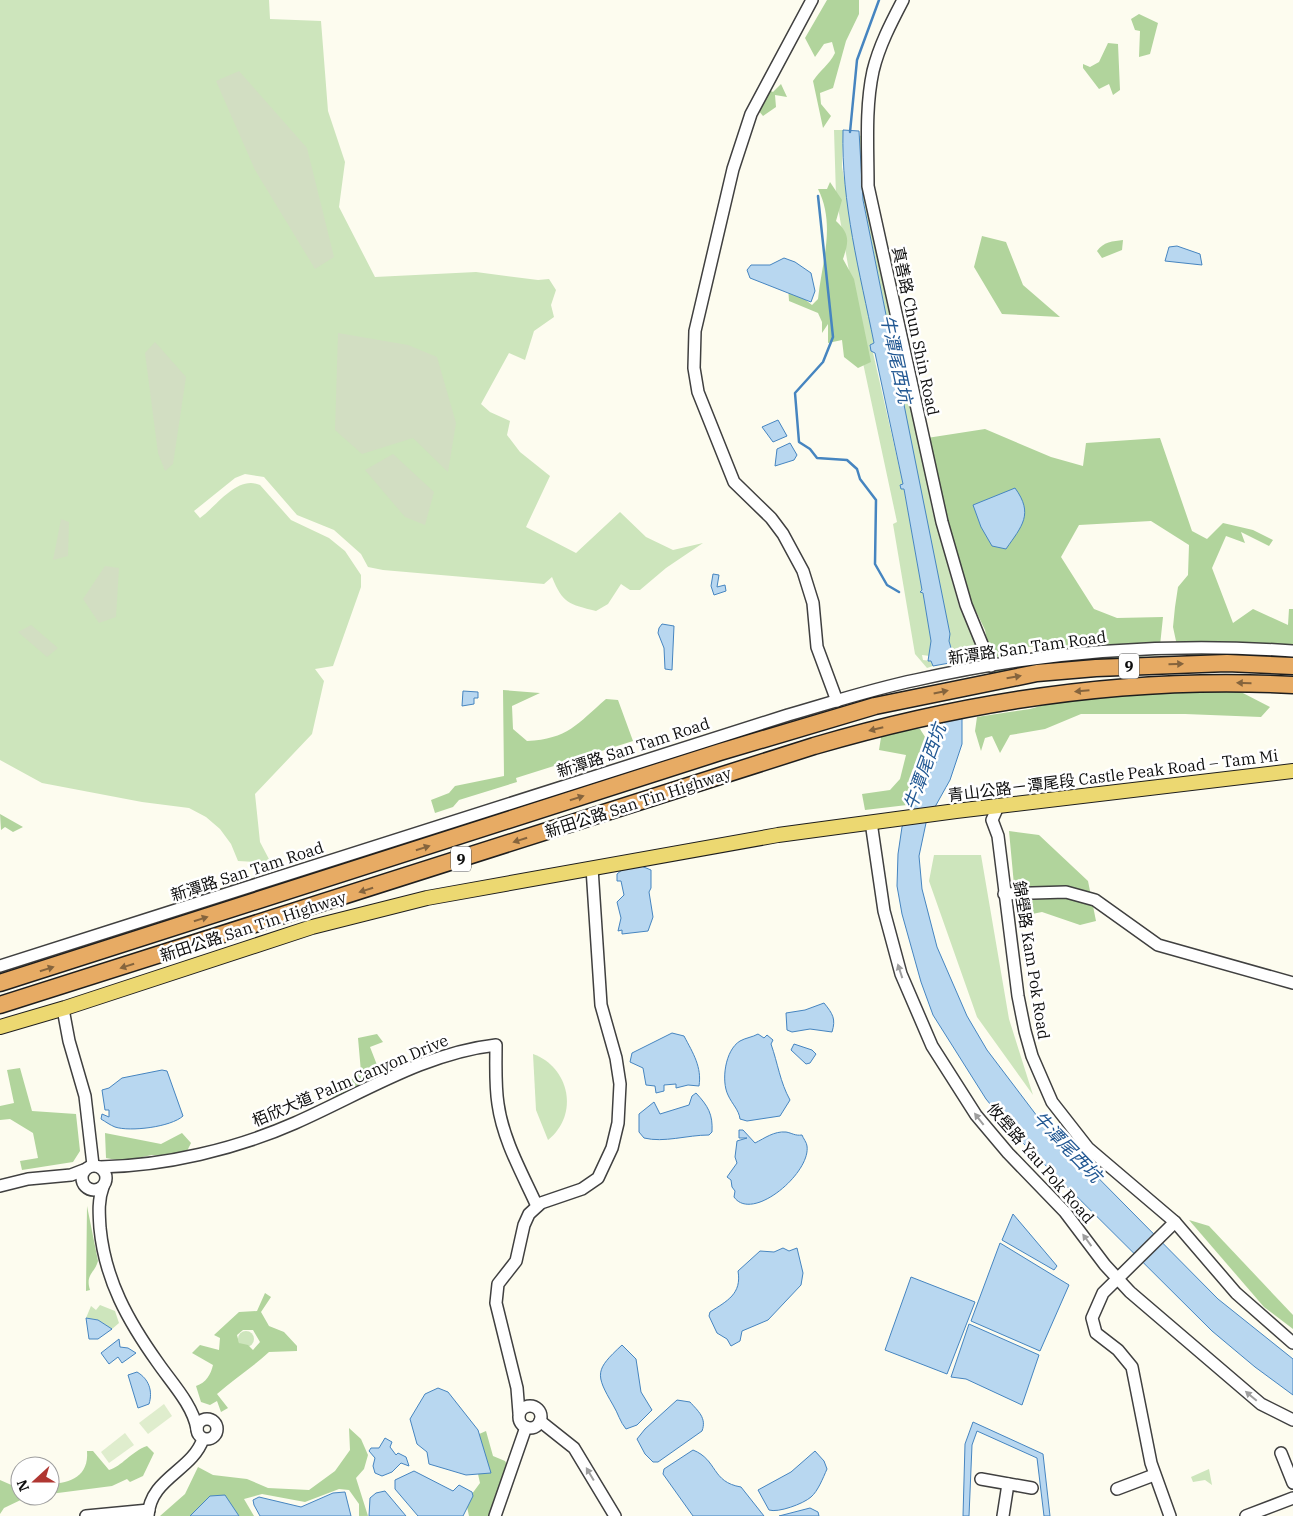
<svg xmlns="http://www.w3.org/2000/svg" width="1293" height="1516" font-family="'IBM Plex Serif','Noto Sans TC',serif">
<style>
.green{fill:#cde5bc}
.forest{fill:#b1d49c;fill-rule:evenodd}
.cemetery{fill:#d2dec2}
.pitch{fill:#dfedcd}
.water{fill:#b8d7f0;stroke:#4685c0}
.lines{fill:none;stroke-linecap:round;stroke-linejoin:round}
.stream{stroke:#4685c0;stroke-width:2.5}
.minor-casing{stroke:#404040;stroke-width:14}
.major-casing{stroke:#1e1e1e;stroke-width:16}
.highway-casing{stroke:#1e1e1e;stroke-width:19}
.minor{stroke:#fff;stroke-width:11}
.major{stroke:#ecd871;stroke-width:14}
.highway{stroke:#e7ab64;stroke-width:16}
.oneway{fill:#85643d}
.oneway2{fill:#9e9e9e}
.labels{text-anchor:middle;stroke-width:5;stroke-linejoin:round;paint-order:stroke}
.shield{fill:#fff;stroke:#565656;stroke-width:1}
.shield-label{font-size:15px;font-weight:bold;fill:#0d0d0d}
.street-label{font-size:16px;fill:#0d0d0d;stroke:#fff}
.water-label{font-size:18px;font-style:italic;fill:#225893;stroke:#fff}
</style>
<rect width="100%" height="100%" fill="#fdfcef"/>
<g class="green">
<path d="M0,0H269L270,19L321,21L328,111L345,162L339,207L375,277L476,272L538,280L549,279L556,290L551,305L554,317L534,331L525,360L509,353L481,404L490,412L510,421L507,435L520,452L550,476L526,527L576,553L620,512L646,537L673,550L703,543L666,568L640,590H630L621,584L608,604L596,611C569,604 563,604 552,577L544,584L383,570L368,567L361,554L334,530L297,515L264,477L245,474L235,478L194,511L200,518C217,506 237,475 260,485L291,520L329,538L345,551L361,575V587L333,666L315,669L324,681L312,734L255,794L260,842L271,863L238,861L231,844L220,829L206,817L189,808L142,802L42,783L0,760Z"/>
<polygon points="834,130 843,130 842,167 874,344 871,344 903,484 900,485 904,489 922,590 920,591 923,593 931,641 930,656 922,655 923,660 932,661 933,666 927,668 915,654 893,524 897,522 844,274 849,271 836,196"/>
<polygon points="866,135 868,193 932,509 959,606 980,655 955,662 949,641 863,200 859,143 859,136"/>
<polygon points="934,855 981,855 1009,1019 1033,1095 977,1017 929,881"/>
<path d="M533,1054C569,1067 580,1114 548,1140L536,1110Z"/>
<polygon points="100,1305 115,1311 119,1323 112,1329 98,1320 86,1318 91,1306 96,1310"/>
<circle cx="246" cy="1339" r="8"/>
<polygon points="1209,1469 1212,1485 1205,1480 1193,1482 1191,1477"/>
</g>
<g class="forest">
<path d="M827,0H859V14L846,41L833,88L820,93L821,104L831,116L823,128L813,81C820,70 829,65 835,53L832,42L824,44L815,57L805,38Z"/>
<polygon points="1139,14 1158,23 1150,54 1139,57 1140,31 1135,30 1131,19"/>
<polygon points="1108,43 1118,44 1120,90 1113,95 1109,84 1099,89 1083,68 1083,64 1090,67 1099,62"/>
<polygon points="781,84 787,97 775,95 776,107 763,116 758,110 767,89 773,92"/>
<path d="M830,182L842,200L836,221C850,234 849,241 843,259L854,279L871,362L858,368L844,357L842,340L828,343V324L822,333V322L818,313L789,301L788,286L812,305L818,299C822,261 836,225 818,189H827Z"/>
<polygon points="982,236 1006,242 1023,285 1060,317 1002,314 974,267"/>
<path d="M1123,240L1122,250L1102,258L1097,251C1103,242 1113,241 1123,240Z"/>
<polygon points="985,429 1051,457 1083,466 1086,443 1160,438 1192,531 1207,539 1223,523 1253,530 1273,540 1269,546 1241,532 1245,543 1226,536 1212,568 1233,623 1253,609 1288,625 1289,609 1293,609 1293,659 1179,655 1173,627 1175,607 1178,587 1188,575 1189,545 1151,521 1079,525 1061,557 1094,609 1117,618 1163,617 1159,655 1054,664 1052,668 1038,663 1052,660 1060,646 1018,647 1007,671 975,674 968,653 991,660 985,630 972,603 962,574 927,438"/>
<path d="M503,690L540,693L512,706L513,729L527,741C568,739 577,724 606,699L618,700L633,741L516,778L517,782L459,800L453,807L435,813L431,800L449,793L455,786L504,776Z"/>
<polygon points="1154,691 1239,691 1270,707 1261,717 1185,714 1081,714 1045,729 1010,735 1000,753 992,736 985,738 981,751 975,731 977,717 1030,709 1068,698"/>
<polygon points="897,726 920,729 934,751 922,761 922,775 907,805 865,810 862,794 890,790 900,779 906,755 879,750 882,731"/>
<polygon points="0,814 23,827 13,832 5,827 1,830"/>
<polygon points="1009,831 1039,835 1088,881 1096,921 1080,925 1042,912 1017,917"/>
<polygon points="377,1034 383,1042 370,1047 377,1065 398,1069 365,1081 347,1102 334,1107 333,1094 361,1072 358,1038"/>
<polygon points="20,1068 32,1111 76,1114 80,1151 73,1162 22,1170 20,1161 38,1158 33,1133 10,1119 0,1120 0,1106 14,1103 7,1070"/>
<polygon points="105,1133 161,1144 182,1133 191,1143 184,1157 152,1155 122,1161 106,1158"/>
<path d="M87,1206L98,1261C95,1273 85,1274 90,1290L86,1291Z"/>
<polygon points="1189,1220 1209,1226 1293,1315 1293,1329 1264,1307"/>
<path d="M265,1293L271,1297L261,1312L269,1326L284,1332L297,1346V1351L269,1352C253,1367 234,1379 217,1394L228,1408L221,1412L217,1401L210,1405L201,1402L196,1386C206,1383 211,1374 213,1365L192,1353L200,1345L219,1350L220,1338L214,1335L239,1312L257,1311ZM243,1330H253L260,1342L253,1350L248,1345L239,1343L237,1335Z"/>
<polygon points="349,1428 361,1439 368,1455 364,1469 356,1478 368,1516 359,1516 359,1504 349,1490 339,1489 305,1502 262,1494 244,1499 254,1516 160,1516 185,1494 198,1467 213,1475 247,1479 268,1488 309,1490 335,1471 350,1450"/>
<polygon points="486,1431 493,1456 505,1461 511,1472 498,1516 469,1516 466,1502 480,1483 470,1438"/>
<path d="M147,1446L154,1453L143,1476L130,1482L127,1479L112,1486L50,1494V1484C71,1483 89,1476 87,1451H93L109,1470C121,1467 132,1451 147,1446Z"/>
<polygon points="0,1480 16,1487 20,1487 20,1496 29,1496 4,1508 0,1514"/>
</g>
<g class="cemetery">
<polygon points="239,71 307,148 334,257 315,269 255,170 216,81"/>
<polygon points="338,333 408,345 437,357 456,423 448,472 413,438 362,454 335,430"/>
<polygon points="155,342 186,377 173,464 165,471 158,453 145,353"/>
<polygon points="393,454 434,492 425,525 405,517 365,470"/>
<polygon points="61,519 69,522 68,556 53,560"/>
<polygon points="105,566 119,568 116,617 99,623 83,599"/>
<polygon points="31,625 58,648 47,657 18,632"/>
</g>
<g class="pitch">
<polygon points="164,1404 172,1416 148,1434 139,1423"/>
<polygon points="125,1433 134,1445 109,1463 101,1452"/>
</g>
<g class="water">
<path d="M843,130L859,131L863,200L950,634L949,641L955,662L933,666L931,661H928L931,641L923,593L920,592L922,590L904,489H901L900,485L903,484L875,353L871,351L870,345L874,343C860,273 841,203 843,130Z"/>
<polygon points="1177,246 1200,254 1202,265 1165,261 1169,247"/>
<polygon points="784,258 795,262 811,273 815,291 811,302 750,278 747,270 751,265 770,265"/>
<polygon points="778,420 787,436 773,442 762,427"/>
<polygon points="790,443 797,455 794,460 775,466 777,449"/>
<path d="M1015,488C1034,514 1022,526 1006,549L992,546L981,527L973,505Z"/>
<polygon points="713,574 719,575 717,587 725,585 726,591 714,595 711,586"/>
<polygon points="662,624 674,626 672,670 665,669 664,648 658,633 659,628"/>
<polygon points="463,691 478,692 478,698 474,698 474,704 462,706"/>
<polygon points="962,717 962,744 950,780 926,823 919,856 922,889 937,947 967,1016 987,1050 1037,1116 1218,1299 1293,1359 1293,1395 1255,1367 1212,1331 1018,1138 986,1099 933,1015 921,982 902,914 897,886 898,854 902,827 919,790 936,763 943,722"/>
<polygon points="634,863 651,870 651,888 649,892 653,917 648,931 622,934 622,930 618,931 621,918 617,902 624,895 621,881 617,881 617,874 628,865"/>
<path d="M824,1003C833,1014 836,1019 832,1032L810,1029L792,1032L787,1030L786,1013L805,1010Z"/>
<path d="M672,1033L684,1036C693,1053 702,1067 699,1086L688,1085L676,1088V1084L664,1085V1091L656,1093L655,1086L646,1085L643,1068L630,1062L632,1053Z"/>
<path d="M758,1034L764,1038L767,1035L773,1040L771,1044C778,1064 780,1082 790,1100L780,1116L747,1121L740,1119C739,1110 732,1104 728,1095C721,1081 725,1050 740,1041C745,1038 753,1037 758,1034Z"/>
<polygon points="794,1044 812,1050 816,1054 810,1063 806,1064 791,1050"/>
<path d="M162,1070L167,1071L183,1116C171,1127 130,1132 115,1127C110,1125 106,1122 101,1119L102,1114L109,1117V1110H105L102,1090L109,1088L122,1078Z"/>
<path d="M696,1093C708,1106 713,1114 712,1132L709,1135C687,1135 664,1143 644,1138L639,1132V1114L654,1102L660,1114L689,1105L692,1096Z"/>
<path d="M739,1130H743L755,1143C765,1138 774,1131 786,1132C792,1133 795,1136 802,1135C803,1138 807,1143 807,1146C811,1173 752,1223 734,1197L735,1191L732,1187L731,1180L727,1177L737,1163L735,1157L737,1141L747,1138H739Z"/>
<polygon points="1013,1214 1057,1266 1054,1270 1002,1240"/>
<polygon points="1000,1243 1069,1285 1040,1351 971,1321"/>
<path d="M783,1248L789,1251L797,1248L803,1273L801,1285L768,1320L742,1331L740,1341L731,1346L727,1339L717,1333L709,1316L710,1312C727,1301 742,1294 738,1271L760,1251L774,1252Z"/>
<polygon points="911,1277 975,1302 947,1374 885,1350"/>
<polygon points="86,1318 98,1320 112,1329 98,1339 89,1339"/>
<polygon points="969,1324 1039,1355 1022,1405 966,1379 951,1377"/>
<polygon points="119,1339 120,1347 128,1348 136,1353 122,1363 118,1357 109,1364 101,1353"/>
<path d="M622,1345L636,1359L641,1392L652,1410L637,1425L626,1429C620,1422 618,1413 613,1405C595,1374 595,1370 622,1345Z"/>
<path d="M137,1372C149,1379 153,1391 149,1404L138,1408L128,1375Z"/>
<polygon points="438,1388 448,1392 478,1430 491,1473 466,1475 429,1464 427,1452 417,1444 410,1419 425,1394"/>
<path d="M677,1400L690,1402C698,1411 707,1418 702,1431L658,1462H653L645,1454L637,1439L645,1429Z"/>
<polygon points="973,1422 1043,1454 1050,1516 1044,1516 1037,1458 977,1431 972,1445 969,1516 963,1516 965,1444"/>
<polygon points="385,1438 392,1442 390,1447 396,1455 398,1453 406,1457 409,1466 401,1463 392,1472 382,1476 375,1473 373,1466 375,1458 369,1451 371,1448 379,1448"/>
<path d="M693,1450C718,1460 711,1482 741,1487L764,1516H693L663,1474L664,1469Z"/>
<path d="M815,1451L824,1461L827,1469C823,1478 818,1491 811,1497C803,1504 778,1513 769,1510L758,1490L791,1472Z"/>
<polygon points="414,1471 453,1491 459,1485 472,1492 473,1496 463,1516 418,1516 395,1489 395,1480"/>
<polygon points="385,1491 406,1516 369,1516 370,1498 376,1493"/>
<polygon points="345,1492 351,1516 260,1516 254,1505 253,1500 259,1497 301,1507 333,1493"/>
<polygon points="225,1495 239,1516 190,1516 210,1496"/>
<polygon points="810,1508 818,1512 819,1516 779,1516"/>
</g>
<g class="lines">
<g class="stream">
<polyline points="850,132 857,60 879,0"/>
<polyline points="818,196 833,337 823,362 795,393 799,442 810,449 817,458 847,460 857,469 860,479 876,500 875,564 887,585 899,592"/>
</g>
<defs>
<g id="minor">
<polyline points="812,0 751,114 733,169 695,331 694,368 698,392 734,482 771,518 783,534 803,571 813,603 817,647 837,701"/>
<path d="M903,0C891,23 879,46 873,71C865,108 868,148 868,186L942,522L966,605L991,666"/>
<polyline points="996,811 992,820 998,836 1018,996 1025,1031 1032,1056 1052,1102 1088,1148 1175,1222 1236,1293 1293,1343"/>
<polyline points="871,822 884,911 901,974 932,1046 976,1115 1008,1153 1065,1212 1105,1265 1130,1292 1261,1404 1293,1420"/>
<polyline points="1004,894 1066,892 1095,900 1158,945 1293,983"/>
<path d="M0,966L788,715C830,703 872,689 916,680C1039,652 1167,642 1293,651"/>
<polyline points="63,1009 69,1041 85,1096 93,1165"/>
<circle cx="94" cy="1178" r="12"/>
<path d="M100,1167C165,1166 236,1149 295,1123C361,1094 424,1053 496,1045C496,1065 495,1085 498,1104C503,1140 522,1173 537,1206"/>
<polyline points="0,1186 28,1179 71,1175 84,1170"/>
<path d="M103,1187C98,1200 99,1213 100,1228C105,1280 128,1321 158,1363C171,1382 193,1405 197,1429"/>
<circle cx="530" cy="1417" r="11"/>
<polyline points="519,1413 517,1388 496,1303 498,1284 516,1261 524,1225 529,1214 541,1203 582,1189 598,1178 612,1148 618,1123 620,1084 616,1058 601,1005 592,868"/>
<circle cx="207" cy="1429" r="10"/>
<polyline points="540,1421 574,1448 615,1516"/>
<polyline points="1281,1453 1293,1483"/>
<polyline points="981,1479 1032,1488"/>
<polyline points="1117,1489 1154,1475"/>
<polyline points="86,1516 149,1510"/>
<path d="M148,1516C150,1478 192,1471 203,1439"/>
<polyline points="495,1516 526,1427"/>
<polyline points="1003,1516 1008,1484"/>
<polyline points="1170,1516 1151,1463 1132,1367 1118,1350 1096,1333 1092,1318 1103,1293 1175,1222"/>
<polyline points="1246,1516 1293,1498"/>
</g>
<polyline id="major" points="0,1027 65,1008 312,927 427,898 778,835 956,811 1293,771"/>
<g id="highway">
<polyline points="0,983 720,752 875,706 1037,673 1096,668 1227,663 1293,666"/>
<path d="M0,1005L814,746C971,700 1129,676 1293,685"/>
</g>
</defs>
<use href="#minor" class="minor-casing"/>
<use href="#major" class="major-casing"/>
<use href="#highway" class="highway-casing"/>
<use href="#minor" class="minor"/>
<use href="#major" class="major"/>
<use href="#highway" class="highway"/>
</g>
<defs><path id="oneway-solid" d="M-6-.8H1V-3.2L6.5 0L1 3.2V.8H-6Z" transform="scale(1.25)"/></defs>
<g class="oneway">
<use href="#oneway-solid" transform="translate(1176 664) rotate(-2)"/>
<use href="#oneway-solid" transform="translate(1014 677) rotate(-10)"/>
<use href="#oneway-solid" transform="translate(1244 683) rotate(-179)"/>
<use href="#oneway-solid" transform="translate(1082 691) rotate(175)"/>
<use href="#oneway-solid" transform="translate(941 692) rotate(-12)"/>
<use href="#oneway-solid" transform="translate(876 729) rotate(166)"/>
<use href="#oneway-solid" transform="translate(577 798) rotate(-18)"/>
<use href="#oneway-solid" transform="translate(520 840) rotate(162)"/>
<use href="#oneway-solid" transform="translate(423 848) rotate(-18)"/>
<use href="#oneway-solid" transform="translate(366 890) rotate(162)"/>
<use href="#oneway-solid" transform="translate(201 919) rotate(-18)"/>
<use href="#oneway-solid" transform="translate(127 966) rotate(162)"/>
<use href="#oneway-solid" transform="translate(47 969) rotate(-18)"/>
</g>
<g class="oneway2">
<use href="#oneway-solid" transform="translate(900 971) rotate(-108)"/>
<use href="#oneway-solid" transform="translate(979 1119) rotate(-128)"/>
<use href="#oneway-solid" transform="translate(1087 1240) rotate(-126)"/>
<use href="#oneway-solid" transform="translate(1251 1396) rotate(-140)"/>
<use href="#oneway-solid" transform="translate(590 1474) rotate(-121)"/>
</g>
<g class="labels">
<g class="shield">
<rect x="1119" y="653.5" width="20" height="25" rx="4"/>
<rect x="451" y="846.5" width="20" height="25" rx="4"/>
</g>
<g class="shield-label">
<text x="1129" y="671">9</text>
<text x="461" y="864">9</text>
</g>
<g class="street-label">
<text transform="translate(916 331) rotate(78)" y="6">真善路 Chun Shin Road</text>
<text transform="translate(1027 647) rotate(-8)" y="6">新潭路 San Tam Road</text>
<text transform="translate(633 747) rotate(-18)" y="6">新潭路 San Tam Road</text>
<text transform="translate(1113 775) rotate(-7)" y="6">青山公路－潭尾段 Castle Peak Road – Tam Mi</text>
<text transform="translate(638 802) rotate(-18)" y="6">新田公路 San Tin Highway</text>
<text transform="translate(247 871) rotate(-18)" y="6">新潭路 San Tam Road</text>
<text transform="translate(253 926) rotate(-18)" y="6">新田公路 San Tin Highway</text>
<text transform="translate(1032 960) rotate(81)" y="6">錦壆路 Kam Pok Road</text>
<text transform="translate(350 1080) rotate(-23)" y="6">栢欣大道 Palm Canyon Drive</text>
<text transform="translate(1041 1163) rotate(49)" y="6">攸壆路 Yau Pok Road</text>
</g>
<g class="water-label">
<text transform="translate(896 359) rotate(78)" y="6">牛潭尾西坑</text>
<text transform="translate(925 767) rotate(-70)" y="6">牛潭尾西坑</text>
<text transform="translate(1067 1147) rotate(46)" y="6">牛潭尾西坑</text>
</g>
</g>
<g transform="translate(35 1481) rotate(249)"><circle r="24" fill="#ffffff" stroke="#9e9e9e"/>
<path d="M0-4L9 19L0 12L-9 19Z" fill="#b03732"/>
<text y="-8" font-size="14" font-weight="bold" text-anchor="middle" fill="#0d0d0d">N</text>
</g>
</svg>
